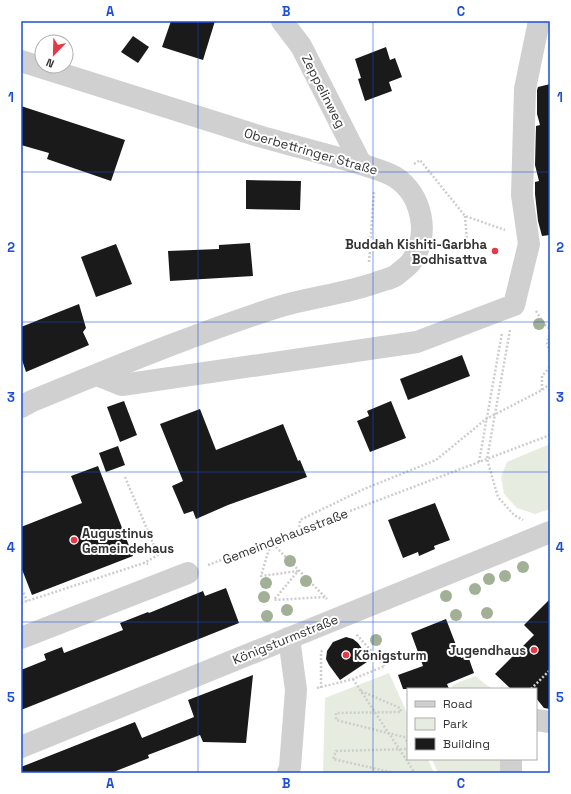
<svg xmlns="http://www.w3.org/2000/svg" width="571" height="794" font-family="'Space Grotesk',sans-serif">
<style>
.green{fill:#e6ecdf}
.building{fill:#1a1a1a}
.lines{fill:none;stroke-linecap:round;stroke-linejoin:round}
.path{stroke:#cdcdcd;stroke-width:2.5;stroke-dasharray:2 2;stroke-linecap:butt}
.minor{stroke:#d0d0d0;stroke-width:22}
.tree{fill:#a2b095}
.grid{fill:none;stroke:#1d4ed8;stroke-width:1;stroke-opacity:0.55}
.poi-dot{fill:#e63946;stroke:#fff;stroke-width:1.5}
.labels{text-anchor:middle;stroke-width:4;stroke-linejoin:round;paint-order:stroke}
.street-label{font-size:13px;fill:#333;stroke:#fff}
.poi-label{font-size:13px;font-weight:bold;fill:#333;stroke:#fff;text-anchor:end}
.neatline{fill:none;stroke:#1d4ed8;stroke-width:1.5}
.grid-label{font-size:13px;text-anchor:middle;font-weight:bold;fill:#1d4ed8}
</style>
<rect width="100%" height="100%" fill="#fff"/>
<g class="green">
<polygon points="550,444 550,509 535,514 517,508 504,494 501,477 507,462"/>
<polygon points="389,673 408,715 408,759 428,759 434,773 323,773 325,698"/>
<polygon points="475,676 492,689 453,689 452,685"/>
<polygon points="432,759 501,759 502,773 438,773"/>
</g>
<g class="building">
<polygon points="171,21 215,21 203,60 162,47"/>
<polygon points="133,36 149,47 138,63 121,52"/>
<polygon points="386,47 390,60 395,58 402,77 389,82 392,91 365,101 358,79 361,78 355,59"/>
<polygon points="550,84 550,235 542,236 538,221 535,194 535,182 539,181 535,165 536,126 540,125 537,114 537,90 538,87"/>
<polygon points="21,106 125,140 111,181 47,159 49,153 21,145"/>
<polygon points="246,180 301,181 300,210 246,209"/>
<polygon points="250,243 253,276 170,281 168,251 219,249 219,245"/>
<polygon points="116,244 132,284 96,297 81,257"/>
<polygon points="79,304 86,328 83,332 89,345 26,372 21,357 21,327"/>
<polygon points="462,355 470,376 408,400 400,379"/>
<polygon points="124,401 137,435 120,442 107,407"/>
<polygon points="391,401 406,438 370,452 357,421 369,416 367,411"/>
<polygon points="200,409 216,450 283,424 298,461 300,460 307,477 228,505 196,519 193,511 184,514 172,486 183,481 160,424"/>
<polygon points="118,446 125,465 106,472 99,453"/>
<polygon points="98,466 133,556 32,595 21,567 21,527 82,503 71,476"/>
<polygon points="435,503 450,540 434,546 435,549 419,556 418,552 403,558 388,520"/>
<polygon points="226,588 239,623 21,710 21,670 46,660 44,654 62,647 64,653 123,630 120,623 148,612 149,613 203,591 205,596"/>
<polygon points="550,599 550,709 544,708 536,698 536,689 511,689 495,674 534,635 524,625"/>
<polygon points="446,619 461,658 468,656 474,673 447,684 449,689 403,689 398,675 423,666 411,633"/>
<polygon points="346,637 353,639 358,643 370,660 340,680 329,665 326,659 327,651 333,642"/>
<polygon points="253,675 246,743 203,742 200,735 148,755 149,758 111,773 21,773 21,767 135,722 142,738 194,717 188,700"/>
</g>
<g class="lines">
<g class="path">
<polyline points="414,164 420,160 465,216 505,230"/>
<polyline points="465,216 467,241"/>
<polyline points="369,262 374,192"/>
<polyline points="536,311 544,324 550,329"/>
<polyline points="510,330 487,459 498,497 514,515 523,520"/>
<polyline points="550,335 547,342 550,355"/>
<polyline points="542,390 542,376 550,367"/>
<polyline points="479,462 502,333"/>
<polyline points="125,477 158,555 144,563"/>
<polyline points="299,531 300,520 364,489 436,460 486,419 542,390 550,384"/>
<polyline points="208,565 550,435"/>
<polyline points="21,590 23,591 27,601"/>
<polyline points="325,597 271,542 261,576 298,571 274,600 325,597 327,599"/>
<polyline points="21,603 144,563 148,564"/>
<polyline points="353,679 415,773"/>
<polyline points="317,688 353,679 385,666 356,634"/>
<polyline points="321,688 321,652 323,649"/>
<polyline points="531,689 550,670"/>
<polyline points="361,691 400,708 401,712 336,713 336,720 404,737 408,743"/>
<polyline points="395,773 333,759 336,751 408,749"/>
</g>
<g class="minor">
<polyline points="282,21 301,46 361,164"/>
<path d="M21,61L262,137L361,164C372,168 385,171 395,177C422,194 431,236 411,262C407,267 400,272 395,276C390,279 383,280 378,282C345,294 311,297 278,307C194,334 113,368 32,401L21,407"/>
<polyline points="97,375 122,385 417,342 514,305 529,244 522,195 525,89 539,21"/>
<polyline points="21,638 188,573"/>
<polyline points="536,720 550,722"/>
<polyline points="21,747 550,532"/>
<polyline points="511,759 511,773"/>
<polyline points="288,773 290,767 296,690 289,638"/>
</g>
</g>
<g class="tree">
<circle cx="539" cy="324" r="6"/>
<circle cx="290" cy="561" r="6"/>
<circle cx="523" cy="567" r="6"/>
<circle cx="505" cy="576" r="6"/>
<circle cx="489" cy="579" r="6"/>
<circle cx="306" cy="581" r="6"/>
<circle cx="266" cy="583" r="6"/>
<circle cx="475" cy="589" r="6"/>
<circle cx="446" cy="596" r="6"/>
<circle cx="264" cy="597" r="6"/>
<circle cx="287" cy="610" r="6"/>
<circle cx="487" cy="613" r="6"/>
<circle cx="456" cy="615" r="6"/>
<circle cx="267" cy="616" r="6"/>
<circle cx="376" cy="640" r="6"/>
</g>
<path class="grid" d="M198,21V773M373,21V773M21,172H550M21,322H550M21,472H550M21,622H550"/>
<g class="poi-dot">
<circle cx="495" cy="251" r="4"/>
<circle cx="74" cy="540" r="4"/>
<circle cx="534" cy="650" r="4"/>
<circle cx="346" cy="655" r="4"/>
</g>
<g class="labels">
<g class="street-label">
<text transform="translate(324 91) rotate(63)" y="5">Zeppelinweg</text>
<text transform="translate(311 151) rotate(16)" y="5">Oberbettringer Straße</text>
<text transform="translate(285 536) rotate(-21)" y="5">Gemeindehausstraße</text>
<text transform="translate(285 639) rotate(-22)" y="5">Königsturmstraße</text>
</g>
<g class="poi-label">
<text x="487" y="249">Buddah Kishiti-Garbha<tspan x="487" dy="15">Bodhisattva</tspan></text>
<text x="82" y="538" text-anchor="start">Augustinus<tspan x="82" dy="15">Gemeindehaus</tspan></text>
<text x="526" y="655">Jugendhaus</text>
<text x="354" y="660" text-anchor="start">Königsturm</text>
</g>
</g>
<rect width="571" height="794" fill="none" stroke="#ffffff" stroke-width="44"/>
<rect x="407" y="688" width="130" height="72" fill="#ffffff" stroke="#adadad"/>
<rect x="415" y="701" width="20" height="6" fill="#d0d0d0" stroke="#adadad"/>
<text x="443" y="708" font-size="12" fill="#333333">Road</text>
<rect x="415" y="718" width="20" height="12" fill="#e6ecdf" stroke="#adadad"/>
<text x="443" y="728" font-size="12" fill="#333333">Park</text>
<rect x="415" y="738" width="20" height="12" fill="#1a1a1a" stroke="#adadad"/>
<text x="443" y="748" font-size="12" fill="#333333">Building</text>
<g transform="translate(54 54) rotate(203)"><circle r="19" fill="#ffffff" stroke="#adadad"/>
<path d="M0-3L7 15L0 10L-7 15Z" fill="#e63946"/>
<text y="-6" font-size="11" font-weight="bold" text-anchor="middle" fill="#333333">N</text>
</g>
<rect x="22" y="22" width="527" height="750" class="neatline"/>
<g class="grid-label">
<text x="110" y="16">A</text>
<text x="286" y="16">B</text>
<text x="461" y="16">C</text>
<text x="11" y="102">1</text>
<text x="560" y="102">1</text>
<text x="11" y="252">2</text>
<text x="560" y="252">2</text>
<text x="11" y="402">3</text>
<text x="560" y="402">3</text>
<text x="11" y="552">4</text>
<text x="560" y="552">4</text>
<text x="11" y="702">5</text>
<text x="560" y="702">5</text>
<text x="110" y="788">A</text>
<text x="286" y="788">B</text>
<text x="461" y="788">C</text>
</g>
</svg>
